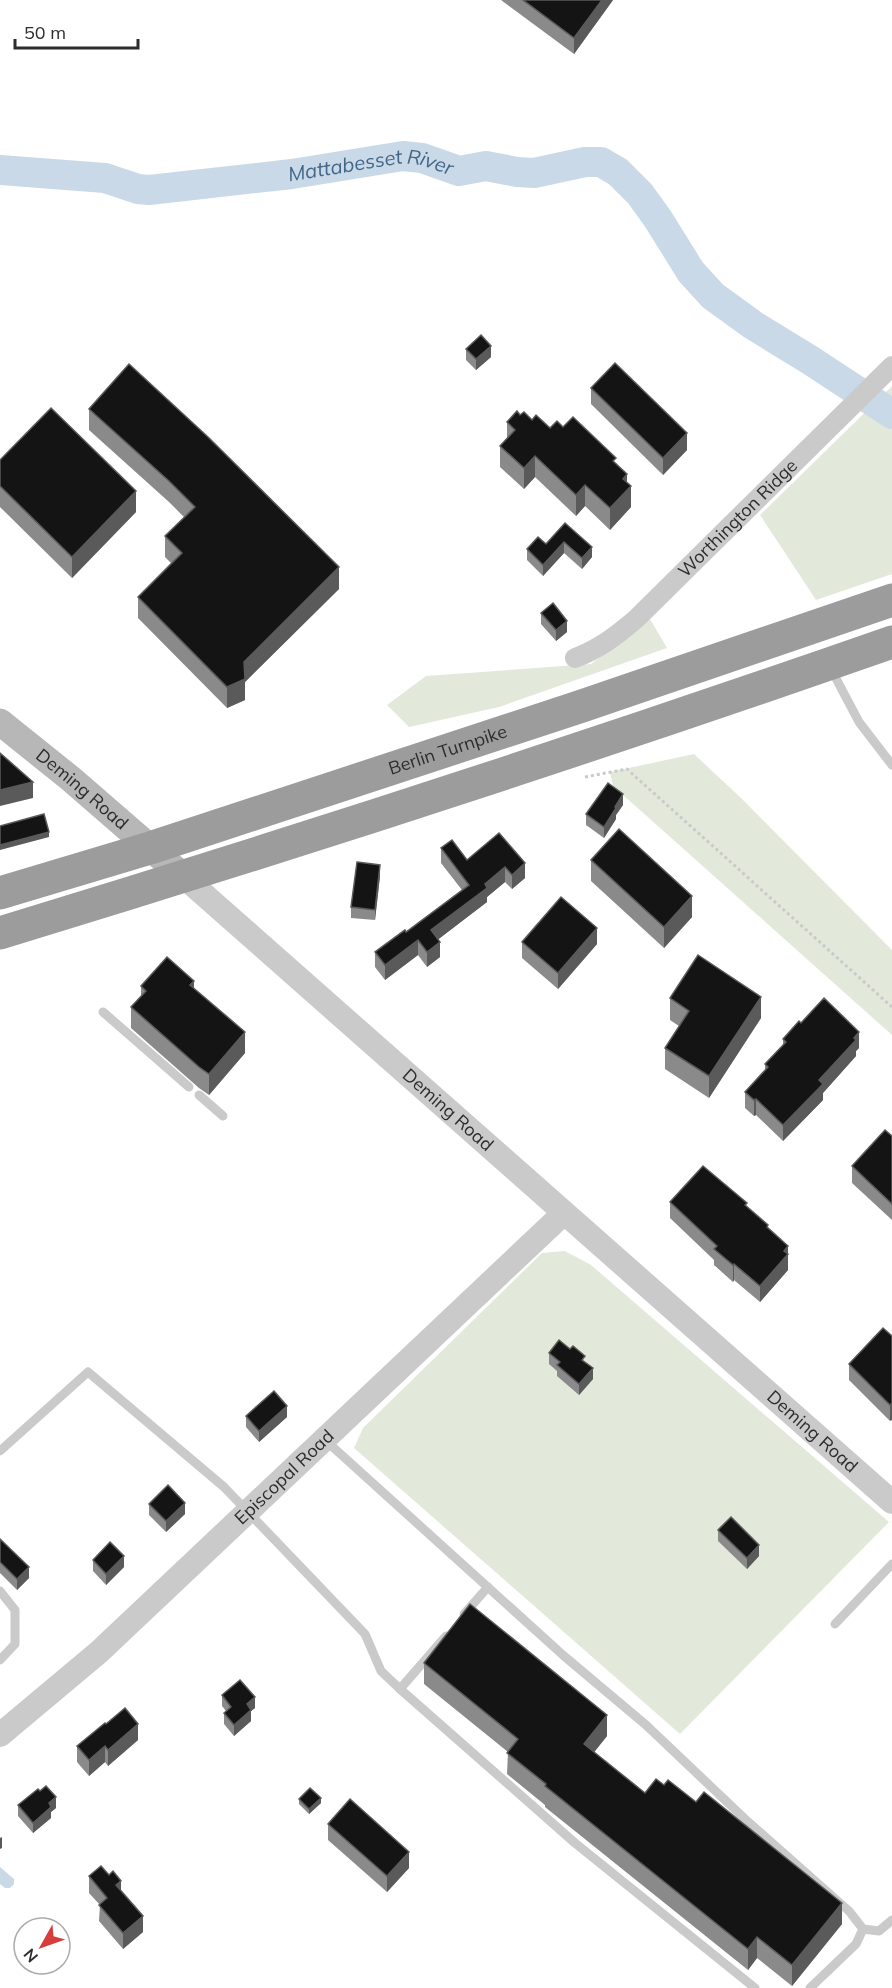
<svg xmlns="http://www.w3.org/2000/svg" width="892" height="1988" font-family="Mulish,sans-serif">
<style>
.green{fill:#e2e9db}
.water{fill:#c9d9e8}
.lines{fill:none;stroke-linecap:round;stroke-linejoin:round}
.river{stroke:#c9d9e8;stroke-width:30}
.path{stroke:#cacaca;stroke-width:3;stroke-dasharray:3 3;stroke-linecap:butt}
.service{stroke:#cacaca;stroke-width:9}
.minor{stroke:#cacaca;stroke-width:20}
.tertiary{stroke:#cacaca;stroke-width:24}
.secondary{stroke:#b7b7b7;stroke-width:27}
.trunk{stroke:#9c9c9c;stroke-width:33}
.wall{fill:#8a8a8a}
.shaded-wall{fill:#5a5a5a}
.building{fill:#141414;stroke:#5a5a5a;stroke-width:1.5}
.labels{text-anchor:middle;stroke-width:6;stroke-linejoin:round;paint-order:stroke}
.street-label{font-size:18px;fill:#2d2d2d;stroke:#fff}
.water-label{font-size:20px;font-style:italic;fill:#426788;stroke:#fff}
</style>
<rect width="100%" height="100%" fill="#fff"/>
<g class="green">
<polygon points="892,386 892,574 816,600 760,515"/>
<polygon points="650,619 667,648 499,707 409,727 387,705 426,676 591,664"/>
<polygon points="694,754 741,798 892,950 892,1035 613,786 610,772"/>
<polygon points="565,1251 591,1265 889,1522 680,1734 354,1448 363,1428 542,1253"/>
</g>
<polygon class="water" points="0,1867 14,1879 14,1884 10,1888 5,1888 0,1884"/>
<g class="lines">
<path class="river" id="s1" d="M0,170L105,178L138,189L149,190L292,174L403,156L422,158L459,171L486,166L517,172L534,173L585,162H601L618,172L640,194L658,219L691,272L713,296L753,325L810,360L892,414"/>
<polyline class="path" points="585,777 627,769 892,1007"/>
<g class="service">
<polyline points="831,669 859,722 892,765"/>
<polyline points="103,1012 189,1087"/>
<polyline points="199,1095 223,1116"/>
<polyline points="325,1440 564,1656 646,1725 745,1819 849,1911 863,1929 856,1944 810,1988"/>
<polyline points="0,1451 88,1372 224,1487 365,1634 381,1671 400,1689 575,1843 755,1988"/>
<polyline points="0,1591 15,1610 15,1644 0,1660"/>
<polyline points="464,1614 488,1587"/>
<polyline points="835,1624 892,1564"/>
<polyline points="400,1689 446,1636"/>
<polyline points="863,1929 879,1931 892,1920"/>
</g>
<path class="minor" id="s2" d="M575,658C599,649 616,636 636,619L892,366"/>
<g class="tertiary">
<path id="s3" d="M184,877L892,1502"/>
<path id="s4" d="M0,1735L99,1652L564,1213"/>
</g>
<path class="secondary" id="s5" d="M0,722L71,779L184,877"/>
<g class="trunk">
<path id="s6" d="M0,893L150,848L582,706L892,600"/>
<path d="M0,933C299,842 597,745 892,642"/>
</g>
</g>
<g class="wall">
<polygon points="501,0 613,0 574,54"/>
<polygon points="466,349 491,357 476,370 466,360"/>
<polygon points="591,388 687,450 663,475 591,404"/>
<polygon points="89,409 339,589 245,682 245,700 227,708 138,618 138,597 171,563 165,557 165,536 184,517 169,502 89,430"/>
<polygon points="520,415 532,420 550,428 563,427 616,463 627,483 631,507 610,530 585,506 576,516 535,477 524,489 500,467 500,446 507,438 507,422"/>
<polygon points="0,460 136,512 72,578 0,507"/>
<polygon points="565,523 592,557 582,569 564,553 543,576 527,560 527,549 546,544"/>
<polygon points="541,613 567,632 556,641 541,624"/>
<polygon points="623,805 616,815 616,819 604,838 586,825 586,814"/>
<polygon points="499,833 525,878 512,889 505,882 487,897 487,902 438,939 440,957 427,967 418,955 385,980 375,967 375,952 406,932 462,890 441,863 441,848 467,860"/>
<polygon points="591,860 692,917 664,948 591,881"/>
<polygon points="380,876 375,920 351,918 351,907"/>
<polygon points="522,942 597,944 558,989 522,958"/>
<polygon points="141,986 194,989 245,1053 209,1095 199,1088 131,1028 131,1007 141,996"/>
<polygon points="670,998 761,1018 709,1098 665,1069 665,1048 679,1026 670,1020"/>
<polygon points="801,1023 859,1048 856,1051 856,1056 823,1093 823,1100 783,1141 756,1115 754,1116 745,1108 745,1092 765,1070 765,1064 783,1045 783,1039"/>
<polygon points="892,1136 892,1220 852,1183 852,1166"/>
<polygon points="670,1202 747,1207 768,1228 788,1262 788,1270 760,1302 734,1280 733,1282 714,1265 714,1260 670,1218"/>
<polygon points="892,1336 890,1421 849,1380 849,1364"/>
<polygon points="549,1353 585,1362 593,1379 579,1395 557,1376 557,1371 549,1364"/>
<polygon points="246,1416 287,1417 259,1442 246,1427"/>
<polygon points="149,1504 185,1514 166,1532 149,1515"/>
<polygon points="718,1530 759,1556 747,1569 718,1541"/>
<polygon points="0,1539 29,1578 17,1590 0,1573"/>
<polygon points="93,1560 124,1567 106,1585 93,1571"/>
<polygon points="424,1663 607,1736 594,1752 645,1793 842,1924 792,1986 757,1958 748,1970 545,1807 545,1805 507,1774 508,1752 424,1684"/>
<polygon points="222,1695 255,1708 251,1711 251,1721 234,1736 224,1724 224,1713 226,1711 222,1706"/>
<polygon points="106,1724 138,1740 108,1766 105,1762 89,1776 77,1762 77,1746"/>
<polygon points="299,1799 321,1803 309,1814 299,1804"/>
<polygon points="18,1805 56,1808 51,1812 51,1818 33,1833 18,1816"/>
<polygon points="328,1824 409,1868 387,1892 328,1840"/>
<polygon points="89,1876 121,1891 143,1932 123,1949 99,1921 100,1905 89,1893"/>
</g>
<g class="shaded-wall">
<polygon points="602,0 613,0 574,54 574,38"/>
<polygon points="491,346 491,357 476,370 476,359"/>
<polygon points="687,433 687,450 663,475 663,458"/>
<polygon points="535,456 535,477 524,489 524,468"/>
<polygon points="627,474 627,490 631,486 631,507 610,530 610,508 623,479"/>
<polygon points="585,485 585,506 576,516 576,495"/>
<polygon points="136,491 136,512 72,578 72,557"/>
<polygon points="564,542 564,553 543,576 543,565"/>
<polygon points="592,547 592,557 582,569 582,558"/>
<polygon points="339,567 339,589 245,682 245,700 227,708 227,687 244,662"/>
<polygon points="567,621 567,632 556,641 556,630"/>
<polygon points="33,782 33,798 0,806 0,790"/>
<polygon points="623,794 623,805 616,815 616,819 604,838 604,827 615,807"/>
<polygon points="49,832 49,837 0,850 0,845"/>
<polygon points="525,863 525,878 512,889 512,875"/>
<polygon points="380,865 380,876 375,920 375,910"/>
<polygon points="505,867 505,882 487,897 487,902 431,945 431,930"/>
<polygon points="692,896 692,917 664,948 664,927"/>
<polygon points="597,928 597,944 558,989 558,973"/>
<polygon points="418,940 418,955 385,980 385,965"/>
<polygon points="440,942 440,957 427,967 427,952"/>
<polygon points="194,981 194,1002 190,985"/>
<polygon points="761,997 761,1018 709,1098 709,1076"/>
<polygon points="245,1032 245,1053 209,1095 209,1074"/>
<polygon points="859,1032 859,1048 856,1051 856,1056 823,1093 823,1100 783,1141 783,1125"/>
<polygon points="756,1099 756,1115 754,1116 754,1100"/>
<polygon points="788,1246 788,1270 760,1302 760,1286"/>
<polygon points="734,1264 734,1280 733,1282 733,1265"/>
<polygon points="593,1368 593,1379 579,1395 579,1384"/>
<polygon points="892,1403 892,1420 890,1421 890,1405"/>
<polygon points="287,1406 287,1417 259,1442 259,1431"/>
<polygon points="185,1503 185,1514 166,1532 166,1521"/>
<polygon points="759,1545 759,1556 747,1569 747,1558"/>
<polygon points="124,1556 124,1567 106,1585 106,1574"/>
<polygon points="29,1567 29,1578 17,1590 17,1579"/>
<polygon points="255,1697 255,1708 251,1711 251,1721 234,1736 234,1725 247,1704"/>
<polygon points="607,1715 607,1736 584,1765 584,1744"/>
<polygon points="138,1724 138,1740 108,1766 108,1750"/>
<polygon points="105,1746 105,1762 89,1776 89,1760"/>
<polygon points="56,1797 56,1808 51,1812 51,1818 33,1833 33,1823 49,1803"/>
<polygon points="321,1798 321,1803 309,1814 309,1809"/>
<polygon points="2,1837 2,1848 0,1849 0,1838"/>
<polygon points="409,1852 409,1868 387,1892 387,1876"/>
<polygon points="121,1881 121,1897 116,1885"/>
<polygon points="842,1903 842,1924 792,1986 792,1965"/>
<polygon points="143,1916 143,1932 123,1949 123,1933"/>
<polygon points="757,1937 757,1958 748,1970 748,1949"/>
</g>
<g class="building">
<polygon points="523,0 602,0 574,38"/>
<polygon points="481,335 491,346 476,359 466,349"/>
<polygon points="615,363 687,433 663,458 591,388"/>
<polygon points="129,364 208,437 339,567 244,662 245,679 227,687 138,597 182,553 165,536 195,507 169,481 89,409"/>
<polygon points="51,408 136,491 72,557 0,486 0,460"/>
<polygon points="517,411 520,415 524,412 532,420 536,415 550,428 557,421 563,427 573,417 616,458 613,461 627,474 623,479 631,486 610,508 585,485 576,495 535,456 524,468 500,446 515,430 507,422"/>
<polygon points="565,523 592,547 582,558 564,542 543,565 527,549 538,537 546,544"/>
<polygon points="553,603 567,621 556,630 541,613"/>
<polygon points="0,753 33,782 0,790"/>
<polygon points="608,783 623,794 615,807 616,808 604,827 586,814"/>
<polygon points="44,814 49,832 0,845 0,826"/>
<polygon points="619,829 692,896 664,927 591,860"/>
<polygon points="499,833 525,863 512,875 505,867 485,884 487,888 431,930 440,942 427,952 418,940 385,965 375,952 405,930 406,932 469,885 441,848 452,840 467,860"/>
<polygon points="357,862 380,865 375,910 351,907"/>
<polygon points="561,897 597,928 558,973 522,942"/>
<polygon points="698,955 761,997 709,1076 665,1048 689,1011 670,998"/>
<polygon points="167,957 194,981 190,985 245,1032 209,1074 199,1067 131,1007 146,991 141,986"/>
<polygon points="824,998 859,1032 854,1038 856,1040 819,1080 823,1084 783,1125 756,1099 754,1100 745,1092 768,1067 765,1064 786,1042 783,1039 799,1021 801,1023"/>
<polygon points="885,1130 892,1136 892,1204 852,1166"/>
<polygon points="703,1166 747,1203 745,1205 768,1225 767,1227 788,1246 784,1251 788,1254 760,1286 734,1264 733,1265 714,1249 717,1246 670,1202"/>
<polygon points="883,1328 892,1336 892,1403 890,1405 849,1364"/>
<polygon points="559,1340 570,1349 573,1346 585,1356 582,1360 593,1368 579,1384 557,1365 560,1362 549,1353"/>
<polygon points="274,1391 287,1406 259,1431 246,1416"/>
<polygon points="168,1485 185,1503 166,1521 149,1504"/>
<polygon points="731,1517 759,1545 747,1558 718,1530"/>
<polygon points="0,1539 29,1567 17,1579 0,1562"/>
<polygon points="110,1542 124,1556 106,1574 93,1560"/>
<polygon points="470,1604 607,1715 584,1744 645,1793 656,1779 664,1785 668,1780 696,1802 704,1792 842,1903 792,1965 757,1937 748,1949 545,1786 546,1784 507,1753 518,1739 424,1663"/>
<polygon points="240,1680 255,1697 247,1704 251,1710 234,1725 224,1713 231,1707 222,1695"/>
<polygon points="125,1708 138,1724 108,1750 105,1746 89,1760 77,1746 105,1723 106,1724"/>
<polygon points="46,1786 56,1797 49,1803 51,1807 33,1823 18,1805 38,1789 40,1791"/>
<polygon points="310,1788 321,1798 309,1809 299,1799"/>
<polygon points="350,1799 409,1852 387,1876 328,1824"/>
<polygon points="101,1866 109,1875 113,1871 121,1881 116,1885 143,1916 123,1933 99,1905 107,1898 89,1876"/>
</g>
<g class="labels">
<g class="street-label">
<text dy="6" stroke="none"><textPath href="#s2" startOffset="216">Worthington Ridge</textPath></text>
<text dy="6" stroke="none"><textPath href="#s6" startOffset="470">Berlin Turnpike</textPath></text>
<text dy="6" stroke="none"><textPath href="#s5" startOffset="106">Deming Road</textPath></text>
<text dy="6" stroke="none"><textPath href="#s3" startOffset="352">Deming Road</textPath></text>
<text dy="6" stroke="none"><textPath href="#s3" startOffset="838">Deming Road</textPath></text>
<text dy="6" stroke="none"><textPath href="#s4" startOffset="384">Episcopal Road</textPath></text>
</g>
<g class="water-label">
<text dy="7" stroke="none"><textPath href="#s1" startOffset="375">Mattabesset River</textPath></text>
</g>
</g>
<g transform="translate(42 1946) rotate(230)"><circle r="28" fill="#ffffff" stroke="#ababab" stroke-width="1.5"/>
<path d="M0-4.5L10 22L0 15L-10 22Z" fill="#d73d3c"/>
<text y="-9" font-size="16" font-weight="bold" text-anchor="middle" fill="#2d2d2d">N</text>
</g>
<path d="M15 39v9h123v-9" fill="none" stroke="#2d2d2d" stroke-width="3"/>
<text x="24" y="39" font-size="18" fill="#2d2d2d" stroke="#ffffff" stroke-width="4.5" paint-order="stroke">50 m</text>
</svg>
